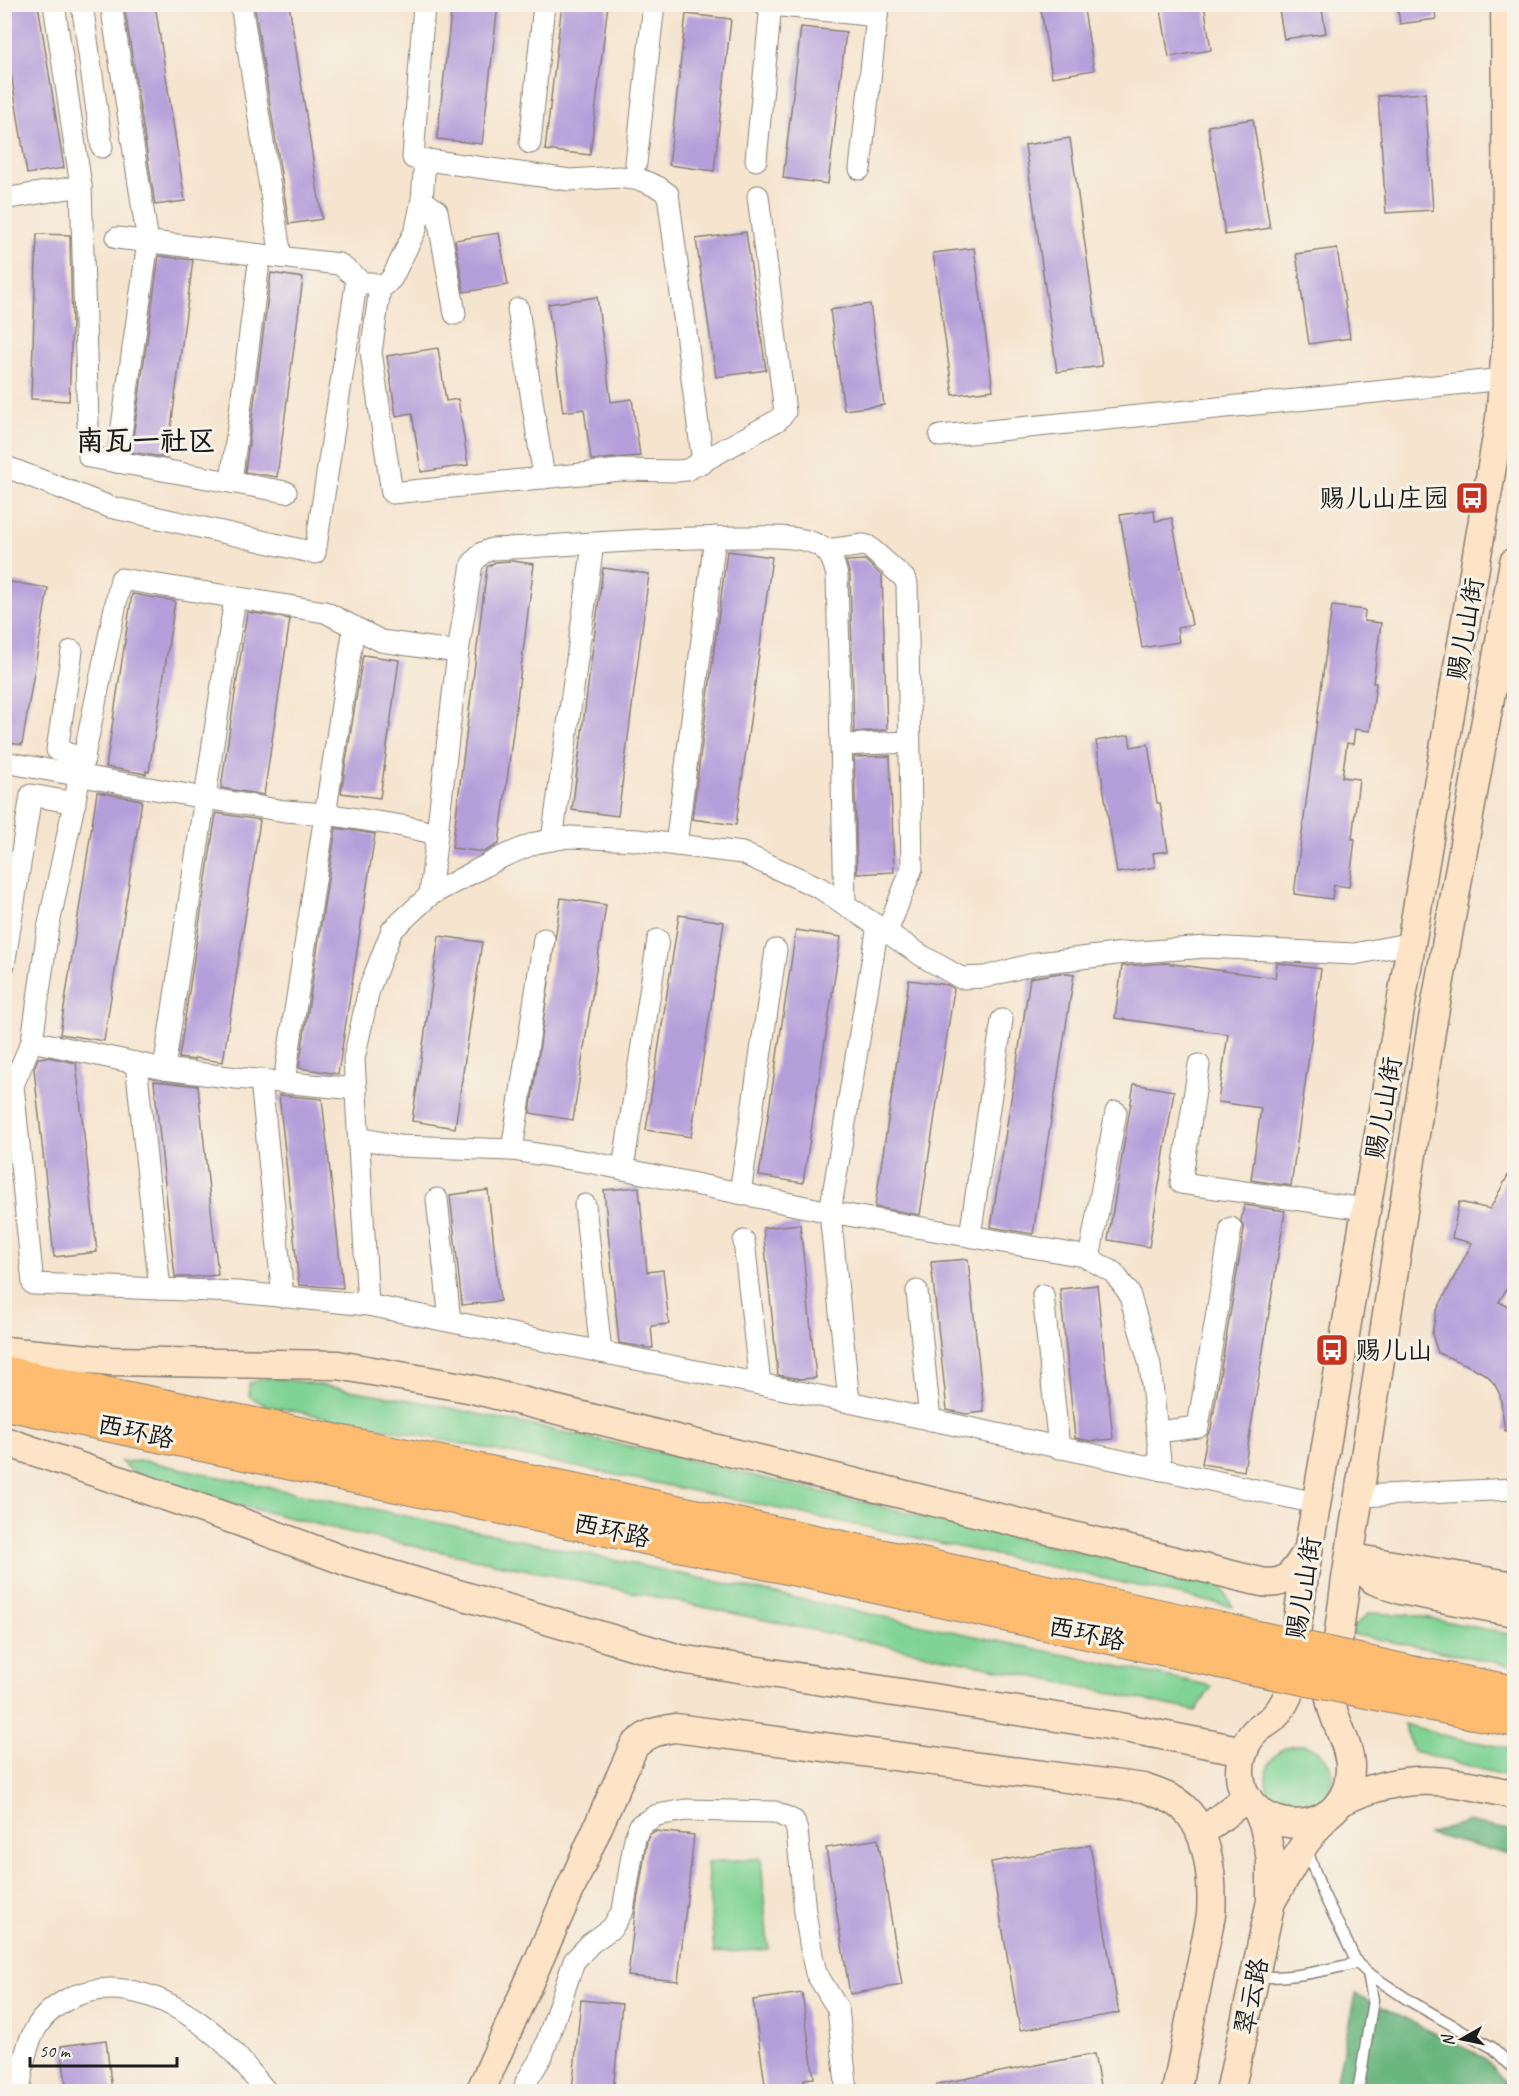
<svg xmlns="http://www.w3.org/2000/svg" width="1519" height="2096" font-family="Caveat,'LXGW WenKai TC',sans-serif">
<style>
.green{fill:#80d395;stroke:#4e7858;stroke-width:1.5}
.forest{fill:#68b57e;stroke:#42684d;stroke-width:1.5}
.building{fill:#b59fda}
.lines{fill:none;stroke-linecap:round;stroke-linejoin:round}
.lane-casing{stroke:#888075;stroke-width:13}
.street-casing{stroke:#888075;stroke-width:23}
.secondary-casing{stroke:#888075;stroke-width:31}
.highway-casing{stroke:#888075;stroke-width:35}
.lane{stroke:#fff;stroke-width:10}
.street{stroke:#fff;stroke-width:21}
.secondary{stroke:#fee4c6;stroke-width:28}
.highway{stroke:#fdbc70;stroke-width:33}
.highway-bridge-casing{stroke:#888075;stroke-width:35;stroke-linecap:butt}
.highway-bridge{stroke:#fdbc70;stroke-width:33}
.labels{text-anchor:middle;stroke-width:6;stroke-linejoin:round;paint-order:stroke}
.poi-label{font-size:26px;fill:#1c1c1c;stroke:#f7f3e8;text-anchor:end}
.street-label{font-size:26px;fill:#1c1c1c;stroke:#f7f3e8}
.quarter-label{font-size:28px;font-weight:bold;fill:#1c1c1c;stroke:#f7f3e8}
</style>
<rect width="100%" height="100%" fill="#f7f3e8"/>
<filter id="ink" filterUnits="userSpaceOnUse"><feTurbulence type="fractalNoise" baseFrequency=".0167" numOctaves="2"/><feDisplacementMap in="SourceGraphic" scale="12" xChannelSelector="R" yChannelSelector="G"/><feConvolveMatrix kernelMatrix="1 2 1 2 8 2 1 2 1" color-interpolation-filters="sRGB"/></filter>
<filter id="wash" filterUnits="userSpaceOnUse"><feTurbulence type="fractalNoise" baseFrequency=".008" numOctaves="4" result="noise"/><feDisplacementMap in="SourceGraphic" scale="24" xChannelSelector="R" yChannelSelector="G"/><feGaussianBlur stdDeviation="1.35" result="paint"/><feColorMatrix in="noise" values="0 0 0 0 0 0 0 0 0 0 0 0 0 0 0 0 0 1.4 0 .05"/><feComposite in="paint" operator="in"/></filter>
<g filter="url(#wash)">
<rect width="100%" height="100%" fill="#f5e4ce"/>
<g class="green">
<path d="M271,1377L417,1401L652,1451L969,1528L1219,1583L1233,1607C912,1536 590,1467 267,1406L249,1396V1383Z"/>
<polygon points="145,1461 1212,1686 1196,1711 357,1534 237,1505 135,1473 121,1462"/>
<polygon points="1369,1613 1414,1615 1514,1635 1514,1666 1347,1633"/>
<polygon points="1404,1724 1454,1738 1514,1749 1514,1778 1413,1751"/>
<circle cx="1299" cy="1778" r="33"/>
<polygon points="761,1858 768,1949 714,1953 707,1862"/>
</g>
<g class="forest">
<polygon points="1467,1822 1514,1831 1514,1856 1428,1834"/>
<polygon points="1355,1994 1485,2058 1512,2091 1334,2092"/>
</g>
<g id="blocks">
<g class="building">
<polygon points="4,4 38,4 64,168 27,174 4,29"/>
<polygon points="124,4 155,4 185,201 155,205"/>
<polygon points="254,4 289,4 322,219 289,224"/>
<polygon points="452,4 498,4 482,144 437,139"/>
<polygon points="562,4 608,4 590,155 545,150"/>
<polygon points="1040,4 1083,4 1094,70 1052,77"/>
<polygon points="1160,4 1204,4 1211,50 1169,57"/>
<polygon points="1278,4 1321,4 1326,33 1284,39"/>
<polygon points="1397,4 1434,4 1436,19 1400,24"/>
<polygon points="686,14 731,19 714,171 669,165"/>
<polygon points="801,27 846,32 828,184 783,178"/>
<polygon points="1425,93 1433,210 1386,213 1378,96"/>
<polygon points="1253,119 1270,228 1225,235 1208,126"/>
<polygon points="1070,138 1102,366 1057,372 1025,145"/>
<polygon points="746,232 766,370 716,377 696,239"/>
<polygon points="499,233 508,285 464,292 455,240"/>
<polygon points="37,234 70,235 72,323 69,401 31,399"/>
<polygon points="974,248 993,390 953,395 933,253"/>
<polygon points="1337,248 1350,338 1309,344 1296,254"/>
<polygon points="159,256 193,260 167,458 131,452"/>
<polygon points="271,273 303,278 277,477 245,472"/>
<polygon points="597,297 611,402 632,399 640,456 591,460 584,409 563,412 548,304"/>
<polygon points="870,304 884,405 844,410 830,310"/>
<polygon points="438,348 446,401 458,399 468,465 421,472 412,413 396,416 387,356"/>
<polygon points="1154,510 1155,521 1172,518 1192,625 1177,628 1179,642 1142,648 1120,515"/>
<polygon points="727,551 772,557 736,825 692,819"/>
<polygon points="865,560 882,576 887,730 854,732 850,576 846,561"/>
<polygon points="512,561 534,564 499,844 484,852 452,848 487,567 495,562"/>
<polygon points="603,568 649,574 618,816 572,810"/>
<polygon points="6,581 48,588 22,745 4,742 4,592"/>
<polygon points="132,594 175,601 149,772 146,771 146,774 106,767"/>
<polygon points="1332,606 1365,610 1364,621 1381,623 1373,683 1376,683 1370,731 1355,729 1353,744 1347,743 1342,777 1359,779 1352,839 1355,839 1349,887 1334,885 1332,899 1294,894"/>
<polygon points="247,612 290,619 264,795 221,788"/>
<polygon points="363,655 399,660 380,798 341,793"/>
<polygon points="1129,735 1131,747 1148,744 1157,803 1160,803 1168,851 1153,853 1155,867 1117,873 1096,741"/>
<polygon points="890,756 894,872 857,874 854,757"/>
<polygon points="97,792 142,800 104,1041 60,1034"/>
<polygon points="216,813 260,820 223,1062 195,1058 195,1060 179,1058"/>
<polygon points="336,828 375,834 338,1074 299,1068"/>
<polygon points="561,898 606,905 573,1120 530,1113"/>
<polygon points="679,915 724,922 691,1137 646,1130"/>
<polygon points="796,930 841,937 803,1183 759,1176"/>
<polygon points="439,936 482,942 455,1128 412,1121"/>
<polygon points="1166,963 1275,978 1277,963 1321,969 1291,1186 1251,1180 1261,1108 1218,1102 1228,1034 1115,1018 1122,966"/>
<polygon points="1060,973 1074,975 1033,1234 991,1227 1030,978"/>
<polygon points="909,980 948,985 954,989 920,1215 875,1207"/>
<polygon points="48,1057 76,1063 97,1252 54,1257 34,1069 38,1058"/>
<polygon points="154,1081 198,1086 218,1275 192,1277 175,1277"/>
<polygon points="1134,1084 1174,1091 1149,1247 1108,1240"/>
<polygon points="279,1095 322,1099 343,1288 299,1285"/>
<polygon points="1515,1162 1515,1274 1499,1302 1515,1310 1515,1430 1505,1431 1500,1395 1495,1385 1488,1376 1474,1368 1438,1353 1432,1334 1436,1312 1472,1243 1452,1238 1459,1202 1490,1209"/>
<polygon points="639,1187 647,1272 663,1270 669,1324 651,1326 653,1348 648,1348 619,1343 604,1190"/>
<polygon points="488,1190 500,1301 462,1305 450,1195"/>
<polygon points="1244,1205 1285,1211 1244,1471 1202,1464 1207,1436 1211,1429 1244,1230 1241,1221"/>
<polygon points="800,1224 816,1378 800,1379 778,1375 763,1228"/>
<polygon points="968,1259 984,1412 966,1414 947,1410 931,1262"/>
<polygon points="1097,1285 1113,1439 1091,1441 1075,1438 1060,1289"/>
<polygon points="655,1831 694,1835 678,1981 628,1976 635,1914 647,1841 650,1834"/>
<polygon points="878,1839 902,1985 850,1994 826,1848"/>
<polygon points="1090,1845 1119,2013 1020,2030 991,1862"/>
<polygon points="802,1993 814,2078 804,2079 806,2091 766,2091 753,2000"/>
<polygon points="581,2000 622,2004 613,2091 572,2091"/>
<polygon points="106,2040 112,2091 67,2091 61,2046"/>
<polygon points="1094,2054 1101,2091 937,2091 937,2084"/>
</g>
</g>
</g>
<g filter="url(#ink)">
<use href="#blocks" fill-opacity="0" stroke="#888075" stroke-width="1.5"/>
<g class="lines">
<defs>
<g id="lane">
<polyline points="1307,1850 1322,1891 1357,1963 1368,1973 1410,2001 1493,2048 1514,2069"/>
<path d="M1255,1976C1290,1980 1324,1970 1357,1963"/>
<polyline points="1358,2092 1373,2000 1368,1973"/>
</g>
<g id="street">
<polyline points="54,4 81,186"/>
<polyline points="82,4 102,147"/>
<polyline points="111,4 148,242 117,462"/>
<polyline points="241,4 281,257"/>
<polyline points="424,4 413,158 570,180 619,177 641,180 658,187 668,194 703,463"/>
<polyline points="763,4 877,16 878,4"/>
<polyline points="530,143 544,4"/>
<polyline points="756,160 771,4"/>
<polyline points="636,163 654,4"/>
<polyline points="860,169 877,16"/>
<polyline points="4,199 81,186 89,457 286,492"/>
<polyline points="422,200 437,211 455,314"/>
<polyline points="356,283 372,283 378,287 379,296 371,352 392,493 621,470 677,471 687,470 778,420 785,412 758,196"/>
<polyline points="378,287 385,285 392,278 416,229 422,200 425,160"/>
<polyline points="518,309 544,478"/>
<polyline points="940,436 1504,379"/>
<polyline points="4,466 110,507 315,553 357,278 339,264 117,238"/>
<polyline points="231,482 260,255"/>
<polyline points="827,550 863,545 868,546 904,578 907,584 912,868 887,932"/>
<polyline points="72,651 57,750 84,759"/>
<polyline points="458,652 381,641 325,612 121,579 48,929 32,1041 13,1085 33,1284 237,1292 368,1305 849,1402 1316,1503"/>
<polyline points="1495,672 1514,675"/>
<polyline points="841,745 909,742"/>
<polyline points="4,762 205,798 285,811 326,814 403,826 437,834"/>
<polyline points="552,840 593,544"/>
<polyline points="676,845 715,537"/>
<path d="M430,895L458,652L472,564L482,553L492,549C576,545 660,537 743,537C764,537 796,535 816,544C830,550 834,562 837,576L845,904"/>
<polyline points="4,965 31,795 75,803"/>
<polyline points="32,1041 164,1069 236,1078 356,1089"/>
<polyline points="136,1063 160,1289"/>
<polyline points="1199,1065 1181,1183 1365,1209"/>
<polyline points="164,1069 235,598"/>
<polyline points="261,1080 283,1297"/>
<polyline points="284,1082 354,627"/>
<polyline points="359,1138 399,1146 512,1150 589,1162 830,1212 1084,1256 1113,1272 1129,1293 1150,1365 1161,1470"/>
<polyline points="512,1150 544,939"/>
<polyline points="623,1169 658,940"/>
<polyline points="740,1193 776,950"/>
<polyline points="437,1199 450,1321"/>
<polyline points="585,1205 601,1352"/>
<polyline points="970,1236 1002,1020"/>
<polyline points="744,1241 760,1384"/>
<polyline points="1089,1259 1116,1112"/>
<polyline points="917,1291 930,1420"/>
<polyline points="1043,1295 1059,1448"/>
<polyline points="368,1305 354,1059 369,989 392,930 430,895 502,857 535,843 569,837 637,840 742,853 820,888 924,957 961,978 985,977 1037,963 1125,953 1206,947 1354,954 1412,943"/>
<polyline points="849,1402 830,1212 878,926"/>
<polyline points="1157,1432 1198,1427 1231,1228"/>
<polyline points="1359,1496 1514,1489"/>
<path d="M19,2092C22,2072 24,2052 33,2034C40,2018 53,2007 68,1999C120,1973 177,2002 218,2037C236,2052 251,2074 267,2092"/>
<polyline points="524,2092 526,2082 542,2056 574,1961 591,1943 612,1928 623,1910 635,1838 640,1825 657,1815 686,1810 775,1812 794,1821 797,1831 805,1912 812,1955 816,1973 838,2009 847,2092"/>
</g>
<g id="secondary">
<path d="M1505,4L1508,325L1500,419L1303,1582L1288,1695C1284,1704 1280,1711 1273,1718C1269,1722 1263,1725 1258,1729C1249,1736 1243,1749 1241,1760C1228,1836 1348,1850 1350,1769C1351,1747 1334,1722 1330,1699L1346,1579L1431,1031L1514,562"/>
<path d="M4,1351L111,1361L338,1365L468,1388L1261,1582C1288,1586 1293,1573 1307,1552"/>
<polyline points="4,1441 235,1520 348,1562 680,1659 1115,1726 1244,1751"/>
<polyline points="1350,1557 1374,1580 1401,1590 1514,1612"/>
<polyline points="1352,1558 1514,1586"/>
<path d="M1340,1802C1403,1771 1450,1779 1514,1795"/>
<polyline points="1201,1833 1247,1797"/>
<polyline points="1272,1900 1305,1843 1327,1815"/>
<path d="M480,2092L634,1746C648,1733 656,1731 675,1728L1144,1788C1157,1793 1175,1798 1185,1809C1210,1834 1213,1883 1211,1915L1176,2092"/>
<polyline points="1230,2092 1271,1901 1271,1859 1264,1826 1258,1811"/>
</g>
<g id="highway">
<polyline points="4,1373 595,1494 1229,1631"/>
<polyline points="4,1403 804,1571 1218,1661"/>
<polyline points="1418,1674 1514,1692"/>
<polyline points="1408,1700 1514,1720"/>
</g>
</defs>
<use href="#lane" class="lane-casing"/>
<use href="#street" class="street-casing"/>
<use href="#secondary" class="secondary-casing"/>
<use href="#highway" class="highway-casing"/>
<use href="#lane" class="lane"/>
<use href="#street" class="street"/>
<use href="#secondary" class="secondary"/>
<use href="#highway" class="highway"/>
<defs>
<g id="highway-bridge">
<polyline points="1229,1631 1418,1674"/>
<polyline points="1218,1661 1408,1700"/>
</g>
</defs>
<use href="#highway-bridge" class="highway-bridge-casing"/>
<use href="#highway-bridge" class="highway-bridge"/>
</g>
</g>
<defs>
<symbol id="bus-square" viewBox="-11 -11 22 22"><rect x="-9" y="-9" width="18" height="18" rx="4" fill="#c8321e" stroke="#f7f3e8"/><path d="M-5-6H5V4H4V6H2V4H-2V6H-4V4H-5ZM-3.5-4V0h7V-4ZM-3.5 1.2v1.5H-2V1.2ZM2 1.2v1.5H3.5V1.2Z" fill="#fff"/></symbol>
</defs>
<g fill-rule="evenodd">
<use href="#bus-square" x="1453" y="479" width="38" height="38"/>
<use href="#bus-square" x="1313" y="1331" width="38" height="38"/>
</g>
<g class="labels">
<g class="poi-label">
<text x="1449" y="507">赐儿山庄园</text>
<text x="1355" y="1359" text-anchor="start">赐儿山</text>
</g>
<g class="street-label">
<text transform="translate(1465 629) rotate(-80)" y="9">赐儿山街</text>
<text transform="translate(1383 1108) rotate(-80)" y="9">赐儿山街</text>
<text transform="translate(136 1431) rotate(12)" y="9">西环路</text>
<text transform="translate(612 1530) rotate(12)" y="9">西环路</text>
<text transform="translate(1303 1588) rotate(-81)" y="9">赐儿山街</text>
<text transform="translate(1087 1633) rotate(12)" y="9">西环路</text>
<text transform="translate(1251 1996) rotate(-78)" y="9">翠云路</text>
</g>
<g class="quarter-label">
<text x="146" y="450">南瓦一社区</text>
</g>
</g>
<rect width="1519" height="2096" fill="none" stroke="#f7f3e8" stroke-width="24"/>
<g transform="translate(1462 2039) rotate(261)" stroke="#f7f3e8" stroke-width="4.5" paint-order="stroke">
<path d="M0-4.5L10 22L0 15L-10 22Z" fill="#1c1c1c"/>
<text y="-9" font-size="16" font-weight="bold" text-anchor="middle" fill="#1c1c1c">N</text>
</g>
<path d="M30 2057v9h147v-9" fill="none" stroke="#1c1c1c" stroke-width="3"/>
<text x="39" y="2057" font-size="18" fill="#1c1c1c" stroke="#f7f3e8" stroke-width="4.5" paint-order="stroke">50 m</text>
</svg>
